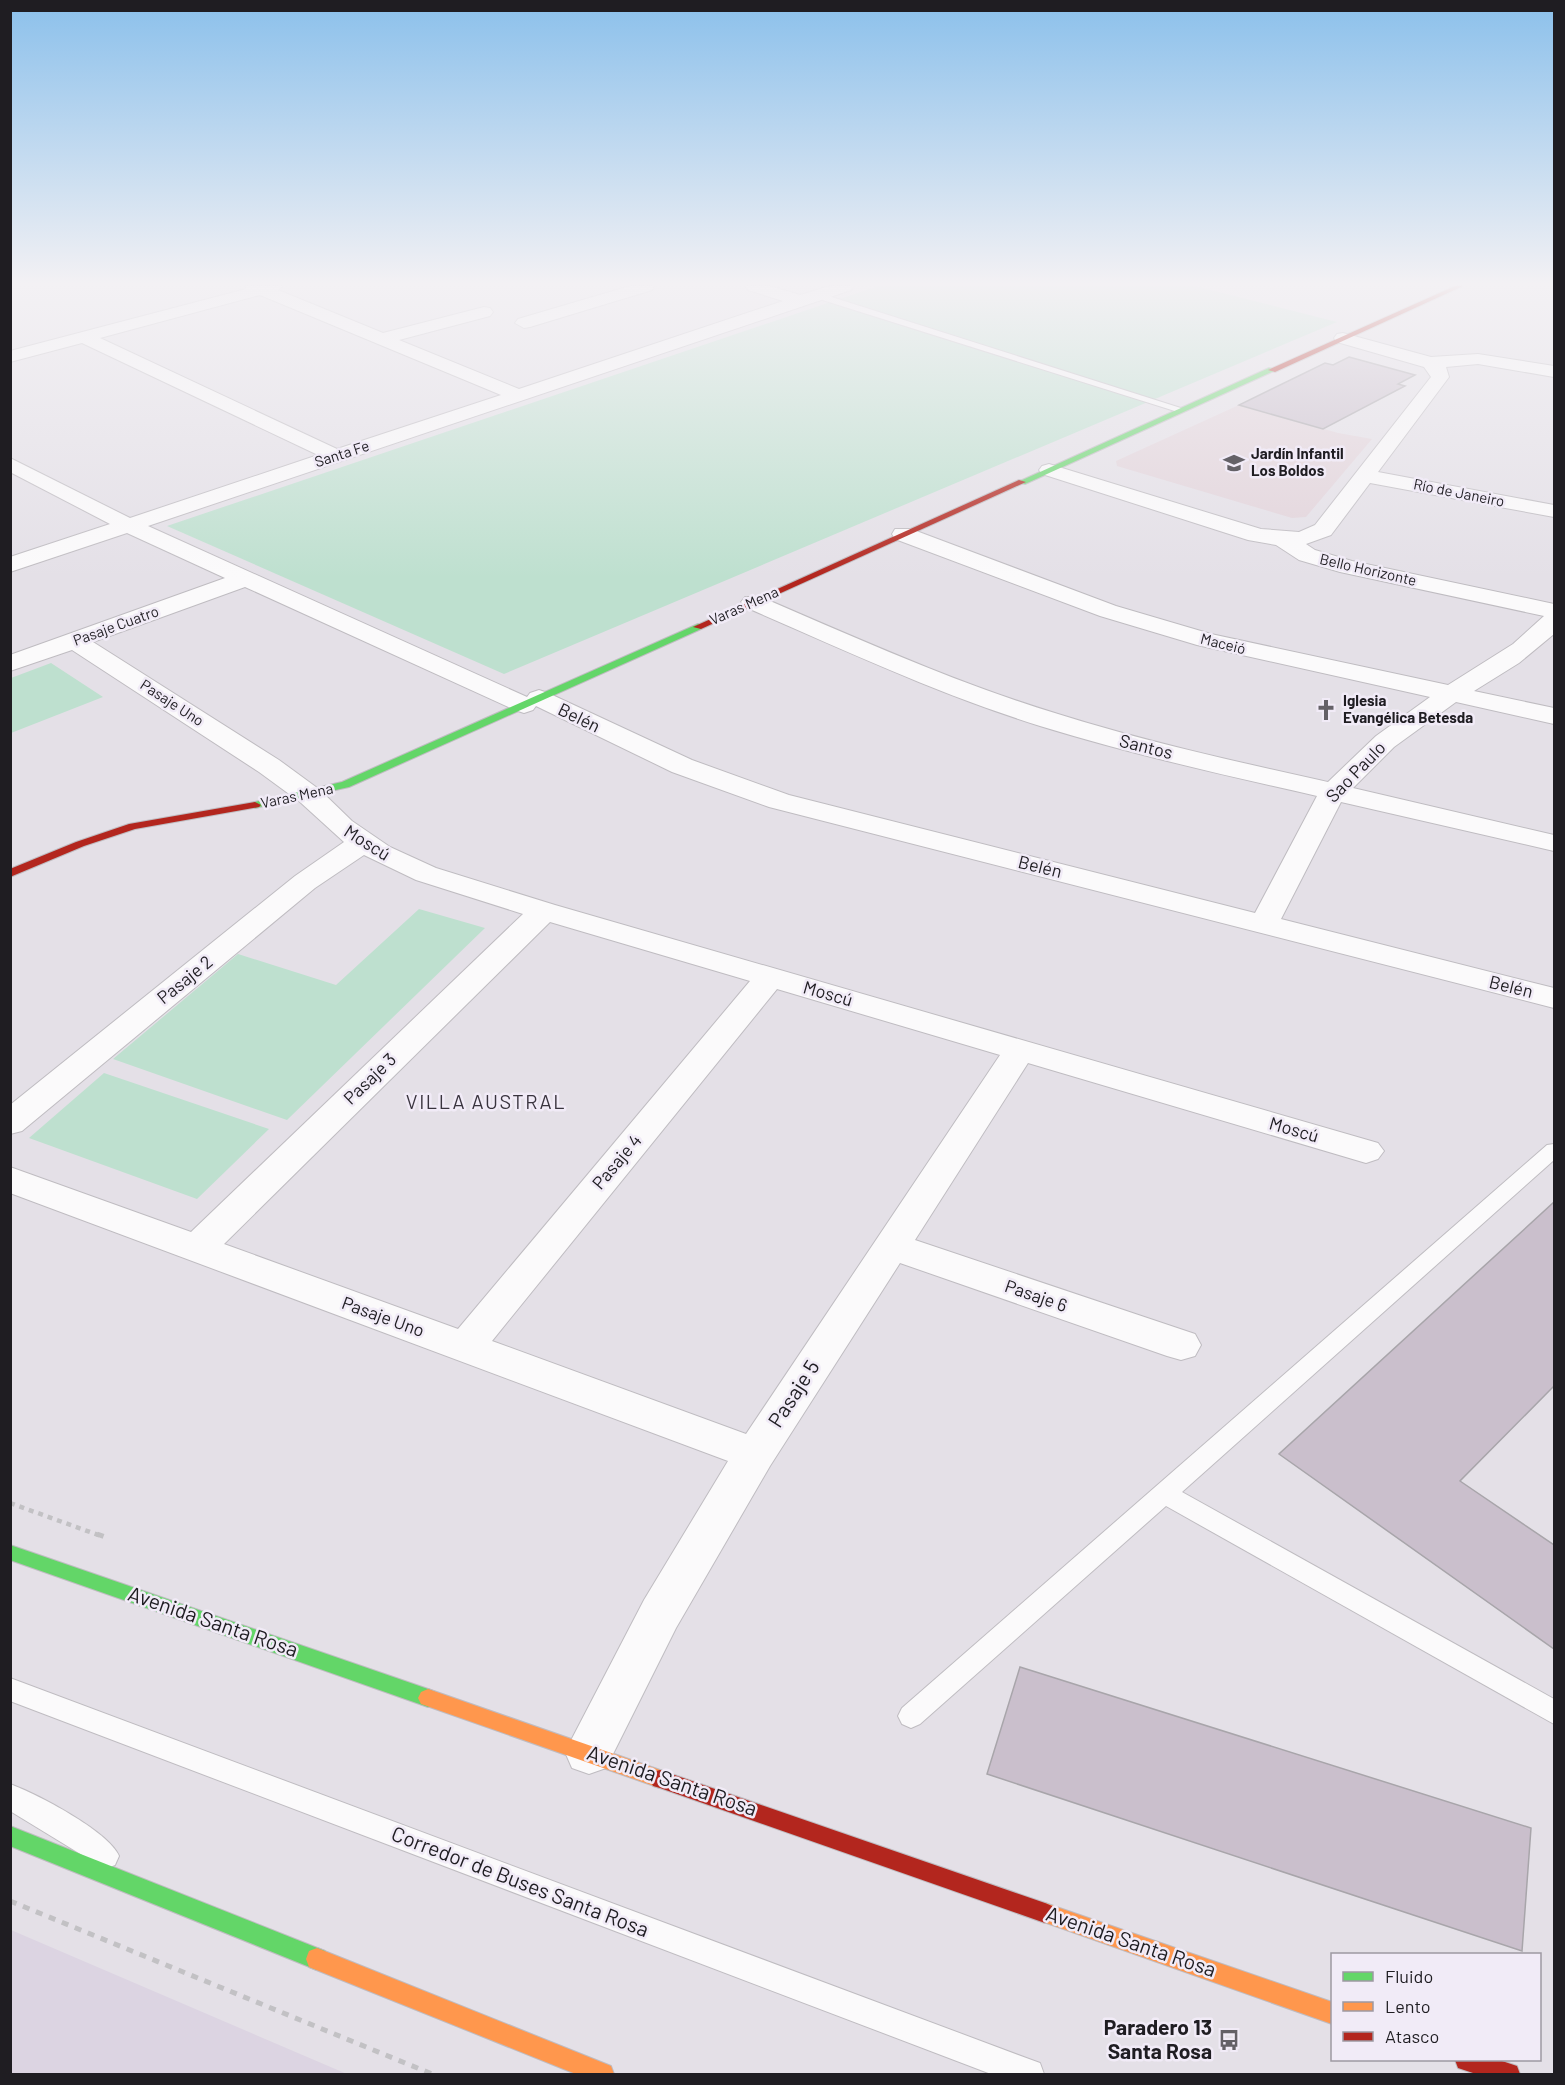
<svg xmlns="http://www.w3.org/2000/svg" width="1565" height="2085" font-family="Barlow,sans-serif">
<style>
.built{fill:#dcd4e2}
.education{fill:#e2d3da}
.green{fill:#bee0cf}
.building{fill:#cabfcc;stroke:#a8a5aa;stroke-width:1.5}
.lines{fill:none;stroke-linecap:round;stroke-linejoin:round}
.lane-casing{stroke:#bfbcc1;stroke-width:2}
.street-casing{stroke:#bfbcc1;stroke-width:2}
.fast-casing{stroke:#bfbcc1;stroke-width:2}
.slow-casing{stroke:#bfbcc1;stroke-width:2}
.jam-casing{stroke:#bfbcc1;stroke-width:2}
.path-far1{stroke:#c2c1c4;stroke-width:4.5;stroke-dasharray:5 5;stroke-linecap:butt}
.path{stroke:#c2c1c4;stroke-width:5;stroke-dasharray:7 7;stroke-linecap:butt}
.lane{fill:#fbfafb;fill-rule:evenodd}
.street{fill:#fbfafb;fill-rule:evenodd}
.fast{fill:#63d668;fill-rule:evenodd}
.slow{fill:#ff974d;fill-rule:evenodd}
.jam{fill:#b3261e;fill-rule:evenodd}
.labels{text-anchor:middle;stroke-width:5;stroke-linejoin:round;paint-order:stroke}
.far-street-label{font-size:15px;fill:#1f1d22;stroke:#f1ebf7}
.far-poi-label{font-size:15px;font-weight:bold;fill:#1f1d22;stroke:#f1ebf7;text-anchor:start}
.street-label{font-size:18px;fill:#1f1d22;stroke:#f1ebf7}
.neighbourhood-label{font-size:20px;letter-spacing:1.5px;fill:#39343e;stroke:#f1ebf7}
.near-street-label{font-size:21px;fill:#1f1d22;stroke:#f1ebf7}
.near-poi-label{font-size:21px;font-weight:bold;fill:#1f1d22;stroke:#f1ebf7;text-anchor:end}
</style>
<rect width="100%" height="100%" fill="#e4e0e7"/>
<polygon class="built" points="11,1930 347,2074 11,2074"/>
<polygon class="education" points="1239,405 1338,433 1372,439 1306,517 1292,518 1117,466 1116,461"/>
<g class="green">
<polygon points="878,286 1195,286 1337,322 504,674 167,526"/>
<polygon points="51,663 103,697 11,733 11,678"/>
<polygon points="419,909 485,928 287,1120 113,1059 238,954 336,985"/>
<polygon points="104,1073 269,1129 197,1199 29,1138"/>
</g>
<g class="building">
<polygon points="1349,357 1415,375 1398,384 1405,386 1323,429 1239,405 1325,363 1333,365"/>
<polygon points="1554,1202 1554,1386 1460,1481 1554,1545 1554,1649 1279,1454"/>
<polygon points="1020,1667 1531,1828 1522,1951 987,1774"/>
</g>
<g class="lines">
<defs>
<g id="lane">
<polygon points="813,293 819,293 1187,410 1178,412 813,297"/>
<polygon points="1554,1144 1554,1160 1182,1492 1554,1699 1554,1724 1166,1506 920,1724 911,1728 902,1724 898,1716 902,1708 1547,1145"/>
<polygon points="10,1678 1029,2059 1040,2063 1044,2074 991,2074 10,1701"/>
<path d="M10,1784C37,1794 108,1831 119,1856L115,1865L105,1869L10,1811Z"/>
</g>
<g id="street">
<path d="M245,286H283L278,290L383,333L484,307L490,308L493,312L490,316L399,340L519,389L783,301L748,290L746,286H770L800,295L830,286H853L851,290L148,526L527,697L530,693L539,690L548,693L692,760L789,795L1255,913L1317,796C1224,775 1131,754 1040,726C938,694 842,649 745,607L741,602L745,597H761C859,639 956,683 1058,714C1147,742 1238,762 1328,782L1376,736L1430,697L1197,645L1100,616L895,539L892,534L895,529H911L1116,606L1211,634L1448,685L1513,644L1544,616L1340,572L1299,560L1276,545L1248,540L1042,474L1039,470L1042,466L1049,464L1261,529L1299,532L1315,525L1431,377L1424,367L1337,342L1334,338L1337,334L1343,333L1431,357L1478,354L1554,366V377L1478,364L1446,367L1449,377L1378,472L1554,505V517L1370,483L1331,535L1306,544L1315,550L1352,561L1554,604V634L1519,663L1474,691L1554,708V724L1456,702L1394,747L1353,788L1554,835V851L1341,802L1281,919L1554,988V1008L769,807L672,772L536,706L533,710L524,713L515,710L245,587L93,642L279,760L320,790L352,821L390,847L436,868L555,905L1378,1143L1384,1151L1378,1159L1366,1163L1028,1063L915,1240L1195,1334L1201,1345L1195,1356L1181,1360L1167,1356L900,1263L770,1466L676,1628L606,1768L589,1774L572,1768L565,1752L644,1600L728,1461L10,1193V1167L191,1232L523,914L416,880L364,855L315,888L22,1131L10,1134V1105L295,876L344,842L300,802L259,772L72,650L10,671V655L225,578L127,533L10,572V557L110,524L10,472V458L130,518L318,455L82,343L10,362V351L246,289ZM260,295L501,395L337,449L100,338ZM550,922L750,981L458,1329L224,1244ZM777,989L1000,1055L746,1434L492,1341Z"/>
<polygon points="630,286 654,286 652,290 530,327 524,328 515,323 518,319"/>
</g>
<g id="fast">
<polygon points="1269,368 1276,370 1025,484 1018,482"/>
<polygon points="698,624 701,625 701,629 349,787 255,808 249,805 255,802 342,782"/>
<polygon points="10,1545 428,1689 435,1692 438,1698 435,1704 428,1707 10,1560"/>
<polygon points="10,1826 325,1951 328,1959 325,1967 317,1970 10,1846"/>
</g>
<g id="slow">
<polygon points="428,1689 660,1770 667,1772 670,1779 667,1786 660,1788 421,1704 418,1698 421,1692"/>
<polygon points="1045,1903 1332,2002 1332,2024 1038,1920 1034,1913 1038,1906"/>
<polygon points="317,1948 611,2066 614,2074 576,2074 309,1967 306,1959 309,1951"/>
</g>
<g id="jam">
<polygon points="1455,286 1463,286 1275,372 1268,370"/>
<polygon points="1019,480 1026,482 701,629 693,627"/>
<polygon points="255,802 261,805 259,807 135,829 84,846 10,877 10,869 76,842 129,824"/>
<polygon points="660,1770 1045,1903 1052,1906 1056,1913 1052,1920 1045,1923 660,1788 653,1786 650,1779 653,1772"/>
<polygon points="1455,2060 1499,2060 1517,2066 1520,2074 1476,2074 1458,2068"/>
</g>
</defs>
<use href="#lane" class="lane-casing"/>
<use href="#street" class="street-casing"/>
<use href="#fast" class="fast-casing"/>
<use href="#slow" class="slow-casing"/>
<use href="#jam" class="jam-casing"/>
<polyline class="path-far1" points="10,1503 101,1536"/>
<g class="path">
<polyline points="97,1534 105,1537"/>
<polyline points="10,1901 432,2074"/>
</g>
<use href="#lane" class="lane"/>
<use href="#street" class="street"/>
<use href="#fast" class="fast"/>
<use href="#slow" class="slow"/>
<use href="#jam" class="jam"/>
</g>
<linearGradient id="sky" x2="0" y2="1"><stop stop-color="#8bc0eb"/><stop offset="0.49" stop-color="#f3f1f4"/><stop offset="1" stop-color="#f3f1f4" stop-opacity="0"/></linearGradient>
<rect width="1565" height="578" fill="url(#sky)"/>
<defs>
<symbol id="school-bare" viewBox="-9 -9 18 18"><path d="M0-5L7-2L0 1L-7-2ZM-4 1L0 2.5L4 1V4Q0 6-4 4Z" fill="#646167" stroke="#f1ebf7" stroke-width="2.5" paint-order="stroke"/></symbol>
<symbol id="church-bare" viewBox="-9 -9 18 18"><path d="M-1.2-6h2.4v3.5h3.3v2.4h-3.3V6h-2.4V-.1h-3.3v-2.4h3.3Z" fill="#646167" stroke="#f1ebf7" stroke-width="2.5" paint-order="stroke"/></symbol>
<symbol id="bus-bare" viewBox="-9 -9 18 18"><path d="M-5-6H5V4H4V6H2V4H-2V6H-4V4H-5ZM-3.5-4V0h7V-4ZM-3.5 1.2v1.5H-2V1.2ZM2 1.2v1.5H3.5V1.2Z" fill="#646167" stroke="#f1ebf7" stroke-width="2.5" paint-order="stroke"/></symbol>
</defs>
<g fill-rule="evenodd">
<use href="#school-bare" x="1219" y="448" width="30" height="30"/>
<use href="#church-bare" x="1311" y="695" width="30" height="30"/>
<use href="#bus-bare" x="1214" y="2025" width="30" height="30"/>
</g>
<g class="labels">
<g class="far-street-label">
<text transform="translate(342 454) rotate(-18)" y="5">Santa Fe</text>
<text transform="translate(1459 493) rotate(11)" y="5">Río de Janeiro</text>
<text transform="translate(1368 570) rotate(13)" y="5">Bello Horizonte</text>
<text transform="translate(744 606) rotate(-24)" y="5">Varas Mena</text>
<text transform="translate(116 626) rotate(-20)" y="5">Pasaje Cuatro</text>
<text transform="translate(1223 644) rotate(14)" y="5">Maceió</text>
<text transform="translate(172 703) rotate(33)" y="5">Pasaje Uno</text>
<text transform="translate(297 796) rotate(-12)" y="5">Varas Mena</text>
</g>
<g class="far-poi-label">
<text x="1251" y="459">Jardín Infantil<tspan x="1251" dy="17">Los Boldos</tspan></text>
<text x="1343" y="706">Iglesia<tspan x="1343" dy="17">Evangélica Betesda</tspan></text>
</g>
<g class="street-label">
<text transform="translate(579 718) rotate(26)" y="6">Belén</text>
<text transform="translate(1146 747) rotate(14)" y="6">Santos</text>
<text transform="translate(1356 772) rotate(-46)" y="6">Sao Paulo</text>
<text transform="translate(367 843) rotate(32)" y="6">Moscú</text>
<text transform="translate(1040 867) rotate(14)" y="6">Belén</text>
<text transform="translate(185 980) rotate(-39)" y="6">Pasaje 2</text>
<text transform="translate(1511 987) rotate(14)" y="6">Belén</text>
<text transform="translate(828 994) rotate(16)" y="6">Moscú</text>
<text transform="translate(370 1079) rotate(-44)" y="6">Pasaje 3</text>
<text transform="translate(1294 1130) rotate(16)" y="6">Moscú</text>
<text transform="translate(617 1162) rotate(-50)" y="6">Pasaje 4</text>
<text transform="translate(1036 1296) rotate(19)" y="6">Pasaje 6</text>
<text transform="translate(383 1317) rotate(20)" y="6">Pasaje Uno</text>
</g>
<g class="neighbourhood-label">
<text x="486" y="1109">VILLA AUSTRAL</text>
</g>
<g class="near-street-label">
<text transform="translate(794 1394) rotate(-57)" y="7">Pasaje 5</text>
<text transform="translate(213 1622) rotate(19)" y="7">Avenida Santa Rosa</text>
<text transform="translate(672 1781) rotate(19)" y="7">Avenida Santa Rosa</text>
<text transform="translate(520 1882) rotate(21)" y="7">Corredor de Buses Santa Rosa</text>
<text transform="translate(1131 1942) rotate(19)" y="7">Avenida Santa Rosa</text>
</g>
<g class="near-poi-label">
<text x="1212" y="2035">Paradero 13<tspan x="1212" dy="24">Santa Rosa</tspan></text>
</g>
</g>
<rect width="1565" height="2085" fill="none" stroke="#1f1d22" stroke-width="24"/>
<rect x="1331" y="1953" width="210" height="108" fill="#f1ebf7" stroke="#9d99a2" stroke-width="1.5"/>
<rect x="1343" y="1972" width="30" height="9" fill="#63d668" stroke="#9d99a2" stroke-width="1.5"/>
<text x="1385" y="1983" font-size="18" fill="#1f1d22">Fluido</text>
<rect x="1343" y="2002" width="30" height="9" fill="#ff974d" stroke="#9d99a2" stroke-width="1.5"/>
<text x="1385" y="2013" font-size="18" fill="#1f1d22">Lento</text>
<rect x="1343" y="2032" width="30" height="9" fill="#b3261e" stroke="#9d99a2" stroke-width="1.5"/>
<text x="1385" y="2043" font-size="18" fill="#1f1d22">Atasco</text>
</svg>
